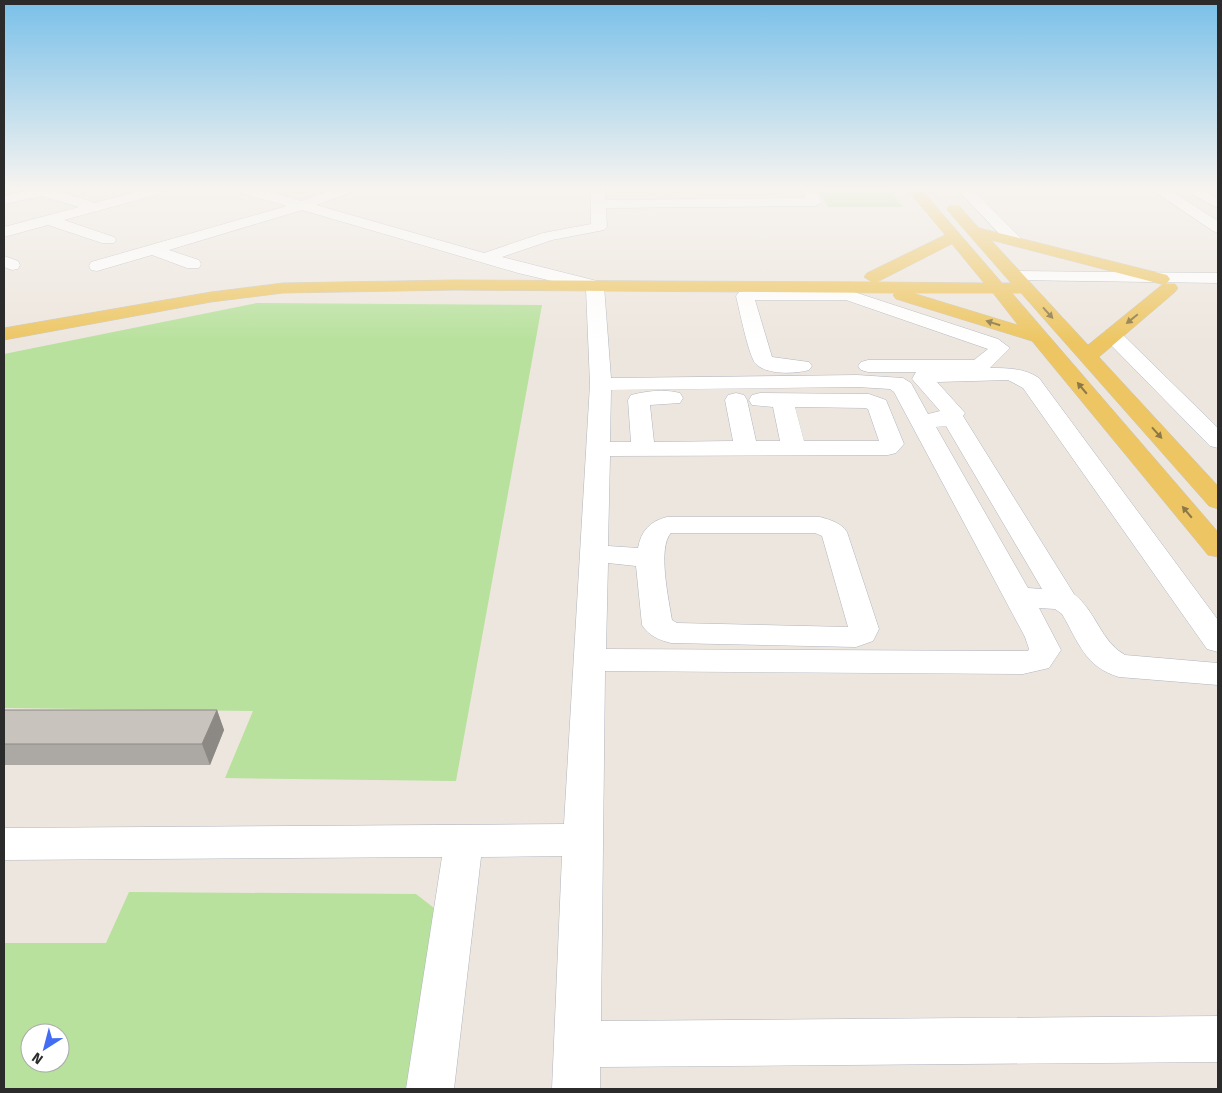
<svg xmlns="http://www.w3.org/2000/svg" width="1222" height="1093" font-family="'Fira Sans',sans-serif">
<style>
.green{fill:#b7e19c;fill-rule:evenodd}
.lines{fill:none;stroke-linecap:round;stroke-linejoin:round}
.minor-casing{stroke:#b1b5be;stroke-width:1}
.major-casing{stroke:#c8c8c8;stroke-width:1}
.path{stroke:#c8c8c8;stroke-width:2;stroke-dasharray:2 1;stroke-linecap:butt}
.minor{fill:#fff;fill-rule:evenodd}
.major{fill:#edc663;fill-rule:evenodd}
.wall{fill:#aca8a3}
.shaded-wall{fill:#8c8884}
.building{fill:#c8c3bd;stroke:#8c8884}
.oneway{fill:#8c7847}
</style>
<rect width="100%" height="100%" fill="#ede6de"/>
<g class="green">
<polygon points="818,189 889,189 903,207 828,207"/>
<polygon points="257,303 542,305 456,781 225,778 253,711 4,708 4,354"/>
<path d="M129,892L416,894L434,908L408,1089H4V943H106ZM30,1033H60V1063H30Z"/>
</g>
<g class="lines">
<defs>
<g id="minor">
<polygon points="36,189 52,189 95,203 146,189 169,189 167,192 64,220 114,237 116,240 114,243 102,243 48,225 4,237 4,227 79,207 42,196 4,204 4,196"/>
<path d="M237,189H260L301,201L334,189H354L352,192L316,205L484,253L543,233L591,224V189H605V200L806,198L802,189H816L822,202L815,206L606,208L607,227L604,230L552,240L502,257L601,282L604,286L611,378L857,375L903,378L911,383L928,414L940,411L912,379L916,372H868L861,370L858,366L861,362L868,360H974L988,349L846,300H755L772,357L809,362L812,366L809,370C795,374 767,375 756,364C749,358 739,308 736,296L739,292L751,290H848L998,339L1010,348L990,368C1007,368 1024,368 1039,378L1218,620V652L1207,649L1023,388L1008,380L937,382L965,413L963,416L1074,594C1096,611 1101,642 1125,655L1218,663V685L1119,677C1085,667 1079,643 1062,614L1055,609L1039,608L1061,650L1049,668L1023,674L605,671L601,1021L1218,1016V1062L600,1067V1089H552L562,856L481,857L454,1089H406L442,857L4,860V828L564,824L590,384L586,289L518,273L302,210L169,250L199,260L201,264L199,268H187L152,255L97,271L91,270L89,266L91,262L287,206L239,192ZM857,387L890,389L894,392L1025,637L1029,649L1028,651L606,649L608,563L636,566L642,625C649,636 659,640 671,643L856,647L873,641L879,629L847,532C841,523 831,520 820,517H667C650,521 641,531 638,548L608,546L610,456L888,455L896,453L904,444L886,400L869,394L760,393L752,395L749,400L752,405L773,407L780,441H756L747,400L744,395L736,393L728,395L725,400L733,441L654,442L650,405L680,403L683,398L680,393C664,389 647,391 631,395L628,400L631,442H610L611,390ZM795,407L865,408L868,409L879,441H804ZM946,426L1042,589L1028,588L936,427ZM671,533H815L822,536L848,627L677,623L672,620C669,601 657,547 671,533Z"/>
<polygon points="957,189 972,189 1020,237 1022,240 1020,243 1008,243"/>
<polygon points="1151,189 1168,189 1218,221 1218,233 1213,231"/>
<polygon points="1182,189 1200,189 1218,199 1218,208"/>
<polygon points="4,256 18,261 20,265 18,269 12,270 4,267"/>
<polygon points="1015,271 1218,273 1218,283 1009,280 1006,276 1009,272"/>
<polygon points="1112,329 1119,331 1218,428 1218,448 1210,446 1105,339 1102,335 1105,331"/>
</g>
<path id="major" d="M907,189H921L1002,283H1011L949,212L947,209L949,206H959L979,228L1167,275L1170,279L1167,283L1161,284L991,240L1088,345L1163,284H1175L1178,288L1175,292L1099,357L1218,486V509L1209,506L1021,293H1012L1218,532V557L1208,555L1032,341L896,299L893,295L895,293L455,290L283,293L211,302L4,340V328L211,292L283,283L455,280L872,282L864,277L867,273L945,235ZM952,244L984,283L874,282L879,281ZM913,293H993L1018,325Z"/>
</defs>
<use href="#minor" class="minor-casing"/>
<use href="#major" class="major-casing"/>
<polyline class="path" points="832,205 897,205 885,189"/>
<use href="#minor" class="minor"/>
<use href="#major" class="major"/>
</g>
<polygon class="wall" points="4,710 217,710 224,730 210,765 4,765"/>
<polygon class="shaded-wall" points="217,710 224,730 210,765 202,744"/>
<polygon class="building" points="4,710 217,710 202,744 4,744"/>
<defs><path id="oneway-solid" d="M-6-.8H1V-3.2L6.5 0L1 3.2V.8H-6Z" transform="scale(1.25)"/></defs>
<g class="oneway">
<use href="#oneway-solid" transform="translate(1048 313) rotate(48)"/>
<use href="#oneway-solid" transform="translate(1132 319) rotate(141)"/>
<use href="#oneway-solid" transform="translate(993 323) rotate(-163)"/>
<use href="#oneway-solid" transform="translate(1082 388) rotate(-130)"/>
<use href="#oneway-solid" transform="translate(1157 433) rotate(48)"/>
<use href="#oneway-solid" transform="translate(1187 512) rotate(-130)"/>
</g>
<linearGradient id="sky" x2="0" y2="1"><stop stop-color="#79c0e9"/><stop offset="0.55" stop-color="#f7f4f0"/><stop offset="1" stop-color="#f7f4f0" stop-opacity="0"/></linearGradient>
<rect width="1222" height="342" fill="url(#sky)"/>
<rect width="1222" height="1093" fill="none" stroke="#2b2b2b" stroke-width="10"/>
<g transform="translate(45 1048) rotate(216)"><circle r="24" fill="#ffffff" stroke="#aaaaaa"/>
<path d="M0-4L9 19L0 12L-9 19Z" fill="#436cf4"/>
<text y="-8" font-size="14" font-weight="bold" text-anchor="middle" fill="#2b2b2b">N</text>
</g>
</svg>
